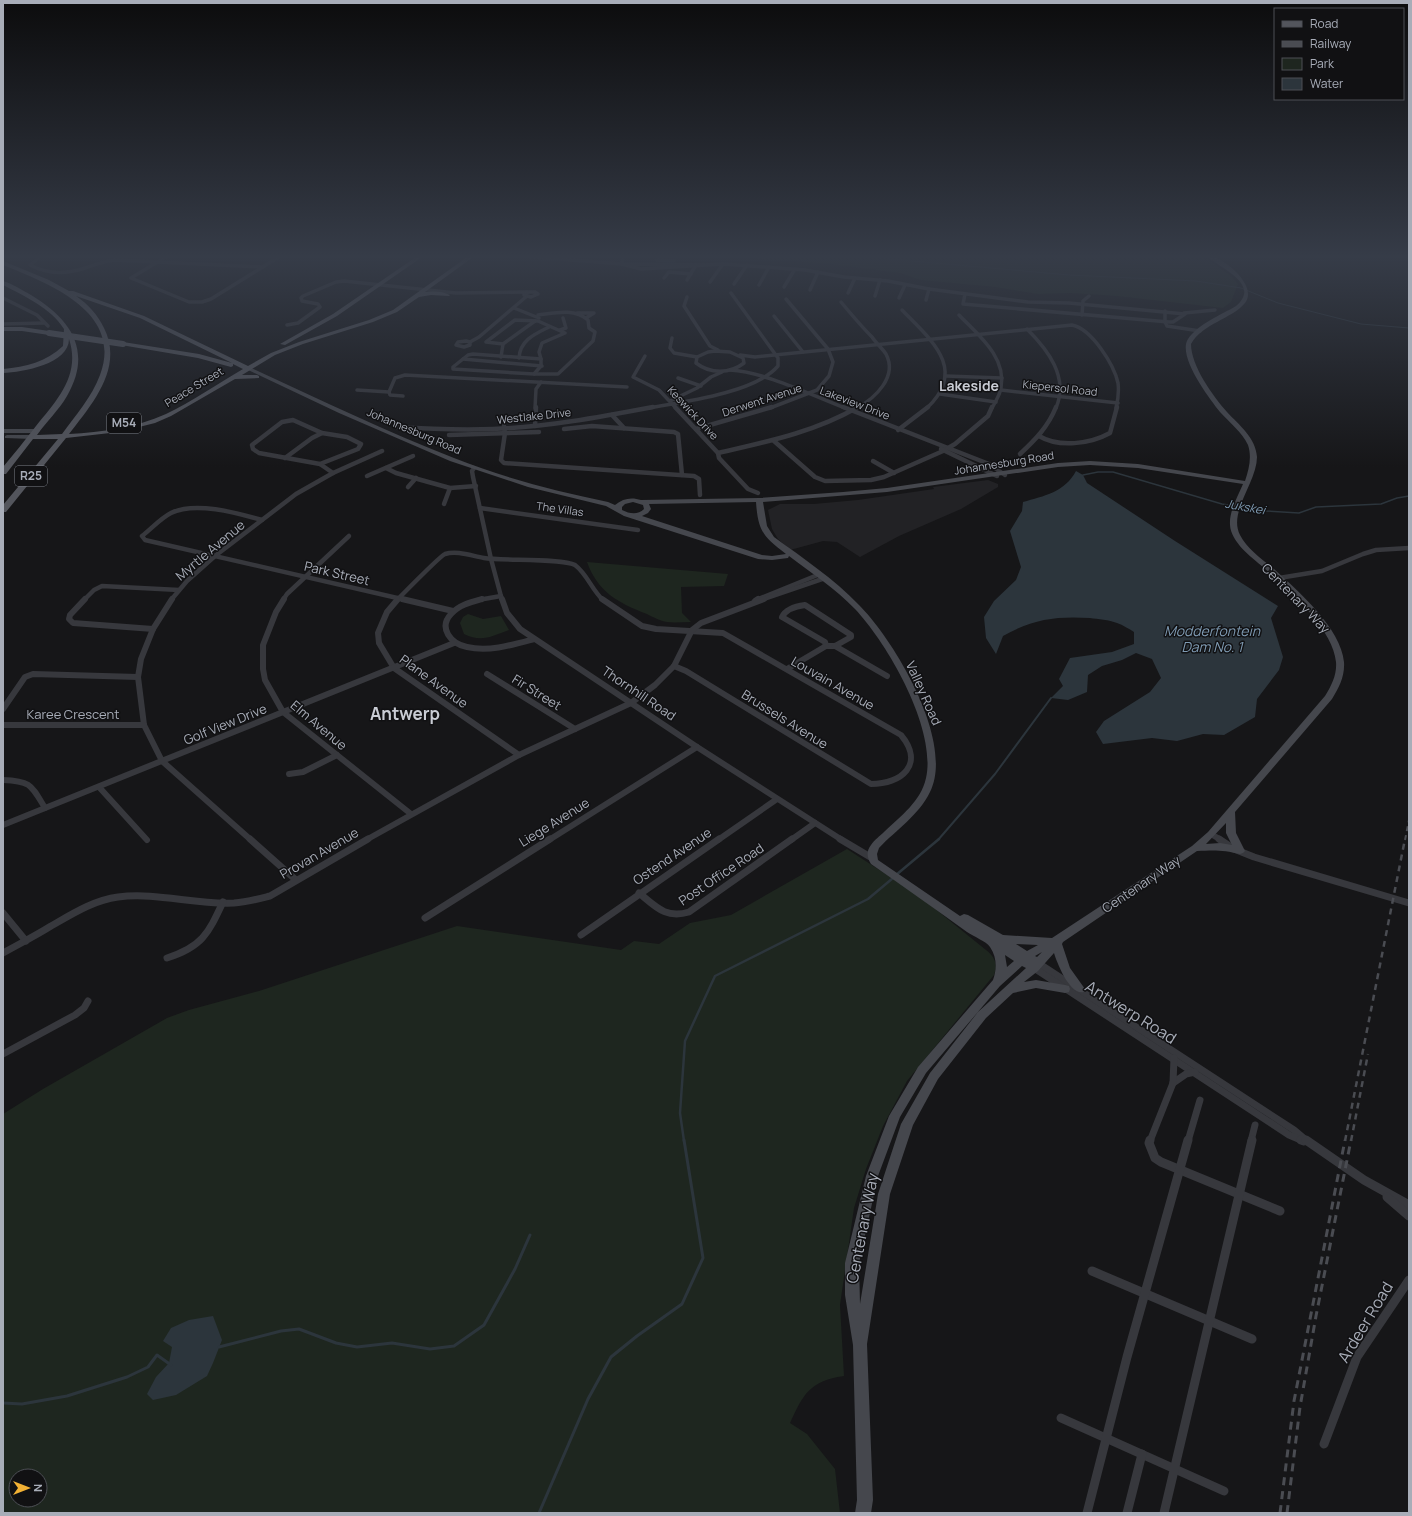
<svg xmlns="http://www.w3.org/2000/svg" width="1412" height="1516" font-family="Manrope,sans-serif">
<style>
.built{fill:#222225}
.green{fill:#1e261f;fill-rule:evenodd}
.water{fill:#2c353c}
.lines{fill:none;stroke-linecap:round;stroke-linejoin:round}
.stream-far4{stroke:#2c353c;stroke-width:1}
.stream-far3{stroke:#2c353c;stroke-width:1.5}
.stream-far2{stroke:#2c353c;stroke-width:2}
.stream-far1{stroke:#2c353c;stroke-width:2.5}
.stream{stroke:#2c353c;stroke-width:3}
.street-far4{stroke:#37383d;stroke-width:3.5}
.street-far3{stroke:#37383d;stroke-width:4.5}
.street-far2{stroke:#37383d;stroke-width:6}
.street-far1{stroke:#37383d;stroke-width:7}
.street{stroke:#37383d;stroke-width:9}
.secondary{fill:#45474d;fill-rule:evenodd}
.primary{fill:#53555c;fill-rule:evenodd}
.rail-far2{stroke:#4a4c52;stroke-width:2;stroke-dasharray:5 4;stroke-linecap:butt}
.rail-far1{stroke:#4a4c52;stroke-width:2.5;stroke-dasharray:6 5;stroke-linecap:butt}
.rail{stroke:#4a4c52;stroke-width:3;stroke-dasharray:8 6;stroke-linecap:butt}
.primary-bridge{stroke:#53555c;stroke-width:6}
.labels{text-anchor:middle;stroke-width:3;stroke-linejoin:round;paint-order:stroke}
.far-street-label{font-size:11px;fill:#a8adb8;stroke:#111113}
.shield{fill:#111113;stroke:#7b7e86;stroke-width:1}
.shield-label{font-size:12px;font-weight:bold;fill:#a8adb8}
.far-water-label{font-size:12px;font-style:italic;fill:#7f9bb3;stroke:#111113}
.street-label{font-size:13px;fill:#a8adb8;stroke:#111113}
.far-district-label{font-size:14px;font-weight:bold;fill:#c9ccd4;stroke:#111113}
.water-label{font-size:14px;font-style:italic;fill:#7f9bb3;stroke:#111113}
.near-street-label{font-size:16px;fill:#a8adb8;stroke:#111113}
.district-label{font-size:17px;font-weight:bold;fill:#c9ccd4;stroke:#111113}
</style>
<rect width="100%" height="100%" fill="#161618"/>
<polygon class="built" points="988,480 998,484 998,487 961,509 899,536 860,557 837,542 823,541 790,550 778,539 772,529 768,510 780,504 814,504 858,500 934,489 933,487"/>
<g class="green">
<polygon points="697,255 1201,255 1230,275 1238,284 1231,302 1223,308 1117,296 1070,293 1038,294 995,287 921,280 900,273 823,263"/>
<path d="M587,562L728,574L724,586L681,587L682,613L691,622C683,622 674,623 667,622C660,621 653,617 647,614C618,603 598,592 587,562Z"/>
<path d="M468,614L483,619L501,616L509,630C492,636 482,643 464,634L460,623L463,617Z"/>
<path d="M847,849L918,895L986,950C995,957 998,964 994,975L907,1081L883,1126L866,1169L854,1208L840,1305L844,1376C809,1381 803,1395 790,1423L807,1434L835,1469L840,1513H3V1114L43,1089L167,1018L189,1010L259,991L457,926L621,950L634,941L659,944L690,923L731,915ZM16,1476H40V1500H16Z"/>
</g>
<g class="water">
<path d="M1076,471L1083,475L1087,483L1175,541L1278,606L1271,618L1283,657L1279,670L1257,699L1255,717L1224,735L1203,734L1177,741L1152,738L1103,744L1096,732L1104,721L1150,692L1161,678L1152,659L1136,653L1122,660L1102,666L1088,675L1087,692L1068,700L1051,698L1063,686L1059,679L1070,658L1112,652L1134,644V632C1129,629 1123,625 1117,623C1109,620 1098,619 1090,618C1056,616 1033,619 1003,636L996,654L986,638L984,617L994,601L1016,580L1021,567L1010,531L1022,511L1023,502C1044,496 1065,492 1076,471Z"/>
<polygon points="213,1316 222,1340 213,1363 207,1376 176,1395 153,1400 147,1394 156,1377 169,1363 172,1347 163,1341 171,1328 189,1320"/>
</g>
<g class="lines">
<polyline class="stream-far4" points="845,255 1069,275 1196,281 1241,288 1278,303 1361,324 1409,328"/>
<polyline class="stream-far3" points="1083,475 1098,472 1113,472 1222,504 1266,511 1299,513 1316,507 1381,504 1397,498 1409,496"/>
<polyline class="stream-far2" points="938,840 995,774 1051,698"/>
<g class="stream-far1">
<polyline points="896,875 939,839"/>
<polyline points="684,1141 680,1113 685,1041 715,976 868,899 893,878"/>
</g>
<g class="stream">
<polyline points="219,1347 281,1331 299,1329 336,1343 357,1347 392,1343 430,1349 454,1346 484,1325 515,1269 530,1235"/>
<polyline points="3,1403 22,1404 67,1396 127,1377 148,1367 157,1355 171,1365"/>
<polyline points="539,1513 588,1399 611,1357 637,1336 682,1304 703,1258 684,1140"/>
</g>
<g class="street-far4">
<path d="M42,255L30,265C47,274 67,274 85,268C95,265 104,261 115,260L263,267"/>
<polyline points="169,255 131,278 189,302 202,302 211,299 282,255"/>
<polyline points="510,255 622,264 623,255"/>
<polyline points="657,260 674,261"/>
<polyline points="704,265 622,264 641,269 723,264 805,270 844,277 888,281 929,289 1028,302 1069,303 1185,314 1173,322 1169,322 963,304 965,294"/>
<polyline points="664,278 669,272 691,274"/>
<polyline points="687,280 696,265"/>
<polyline points="710,282 723,264"/>
<polyline points="734,284 747,265"/>
<polyline points="759,285 769,267"/>
<polyline points="784,287 795,269"/>
<polyline points="810,290 818,272"/>
<polygon points="529,292 535,292 538,294 531,297 524,295 524,293"/>
<polyline points="848,293 855,278"/>
<polyline points="875,296 880,280"/>
<polyline points="687,297 684,306 710,346 718,350"/>
<polyline points="3,298 37,315 48,326"/>
<polyline points="899,298 905,285"/>
<polyline points="926,300 929,289"/>
<path d="M841,302C851,314 861,326 872,337C876,343 882,348 886,354C898,377 875,398 857,408"/>
<polyline points="514,308 539,318"/>
<path d="M902,310C931,340 968,369 927,408"/>
<polyline points="1165,311 1165,322 1167,326 1200,331"/>
<polyline points="577,313 594,313 586,318"/>
<polyline points="1184,313 1215,310"/>
<path d="M959,315C978,335 1007,357 1001,388C1000,395 995,402 992,408"/>
<polyline points="1082,315 1083,301 1089,296"/>
<polyline points="774,316 803,352"/>
<polyline points="3,324 44,323"/>
<polyline points="287,325 298,323 320,307 318,304 302,301 301,298 303,296 336,282 344,281 456,293 527,292"/>
<path d="M1027,329C1048,350 1069,377 1056,408"/>
<polyline points="560,330 566,328 563,318"/>
<polyline points="672,338 670,348 674,353 697,357"/>
<polygon points="466,341 470,342 470,345 464,347 456,345 458,342"/>
<polyline points="470,342 479,337 527,296"/>
<polyline points="503,344 486,342 515,320 538,321 565,333 542,343 539,352 541,359"/>
<path d="M715,351L730,352L743,358L744,363C730,374 710,374 696,363L697,357L708,352Z"/>
<polygon points="473,354 541,359 541,366 534,374 453,369 453,367 468,355"/>
<path d="M740,355L755,357L1072,325C1092,329 1114,365 1118,383C1119,391 1118,400 1116,408"/>
<polyline points="645,356 633,377 659,390 676,408"/>
<polyline points="501,357 503,344 535,321"/>
<path d="M519,358C520,340 535,334 549,327"/>
<polyline points="463,359 542,366"/>
<path d="M730,370C765,372 811,395 845,408"/>
<path d="M534,374H558L593,341L595,332L589,328L588,320C574,308 555,313 538,315"/>
<polyline points="946,376 1002,378"/>
<polyline points="678,378 701,386"/>
<polyline points="357,390 389,392"/>
<polyline points="1001,390 1118,403"/>
<polyline points="940,394 996,402"/>
<polyline points="403,396 390,395 389,392 395,378 405,375 627,387"/>
<polyline points="670,401 697,388 711,377 722,372"/>
<polyline points="535,408 536,389 541,382"/>
<path d="M648,408C683,402 755,393 778,366V358L731,293"/>
<polyline points="770,408 817,390 829,376 833,362 828,349 786,299"/>
</g>
<g class="street-far3">
<polyline points="675,407 718,453 719,458 748,489 758,493"/>
<polyline points="843,407 989,464 1005,475"/>
<polyline points="612,415 624,428"/>
<polygon points="293,420 322,433 347,437 361,444 358,449 320,464 259,453 253,449 252,445 282,422"/>
<polyline points="504,426 505,433 501,460 504,463 694,476 699,479 700,495"/>
<polyline points="535,426 536,407"/>
<path d="M396,427C429,429 461,430 493,429C547,427 600,417 653,407"/>
<polyline points="564,429 592,426 674,432 678,434 682,475"/>
<polyline points="696,429 772,407"/>
<polyline points="898,430 928,407"/>
<polyline points="449,435 539,432"/>
<path d="M1039,436C1059,448 1090,444 1110,433L1117,407"/>
<polyline points="774,441 815,477 825,481 871,480 884,477 943,451 955,444 988,416 992,407"/>
<polyline points="941,449 997,476"/>
<path d="M718,453C766,442 815,432 858,407"/>
<path d="M1020,454C1035,440 1048,427 1056,407"/>
<polyline points="285,458 312,438 322,433"/>
<polyline points="873,461 894,473"/>
<polyline points="320,464 333,473"/>
<polyline points="386,468 396,473 450,488 476,486"/>
<polyline points="474,468 472,471 473,477 491,559 502,600"/>
<polyline points="367,476 413,456"/>
<polyline points="408,487 416,478"/>
<polyline points="444,504 450,488"/>
<polyline points="480,508 638,530"/>
<path d="M262,520C237,513 195,501 171,513C161,518 151,529 142,536L145,540L406,600"/>
<polyline points="1279,578 1322,571 1363,554 1376,550 1409,548"/>
<polyline points="84,600 94,590 102,586 179,590"/>
<polyline points="171,600 187,581 215,556 296,494 333,473 382,451"/>
<polyline points="283,600 287,594 349,536"/>
<path d="M397,600C403,594 440,556 445,554C457,550 472,556 484,558C502,561 563,558 575,565C587,574 592,590 603,600"/>
<polyline points="478,600 501,596"/>
<polyline points="756,600 820,574"/>
<polyline points="761,600 825,578"/>
</g>
<g class="street-far2">
<polyline points="85,599 70,615 69,619 73,623 153,629"/>
<polyline points="172,599 153,629 141,659 138,677 144,725 162,761 251,840"/>
<polyline points="284,599 276,612 263,645 263,669 265,680 283,712 411,814"/>
<polyline points="398,599 387,612 378,633 379,643 394,668 519,755"/>
<polyline points="402,599 453,611"/>
<path d="M482,599C471,602 459,605 451,614C438,628 451,644 467,647C489,652 512,645 534,639"/>
<polyline points="502,599 507,613 520,629 697,747 842,840"/>
<path d="M602,599L642,626L656,629L723,633L901,735C925,764 902,784 871,784L686,671L674,666"/>
<polyline points="755,601 758,599"/>
<path d="M805,605L851,635V637L835,646H826L825,642L782,617C786,609 797,606 805,605Z"/>
<polyline points="835,646 887,676"/>
<polyline points="787,669 826,646"/>
<polyline points="487,674 575,729"/>
<polyline points="3,709 25,677 33,674 138,677"/>
<polyline points="3,725 144,725"/>
<polyline points="289,774 303,772 337,755"/>
<path d="M3,780C31,781 31,785 45,808"/>
<polyline points="99,787 147,840"/>
<polyline points="3,825 454,643"/>
<polyline points="1211,834 1221,840"/>
<polyline points="366,840 519,755 631,703 655,685 674,666 692,630 701,623 764,599"/>
<polyline points="549,840 697,747"/>
<polyline points="718,840 777,799"/>
<polyline points="791,840 815,823"/>
</g>
<g class="street-far1">
<polyline points="250,839 296,880"/>
<polyline points="840,839 872,858"/>
<polyline points="1219,839 1234,849 1254,857 1409,903"/>
<path d="M639,893C656,907 666,919 689,912L792,839"/>
<polyline points="3,913 26,941"/>
<polyline points="425,918 550,839"/>
<polyline points="581,935 719,839"/>
<path d="M3,953C19,944 35,936 51,926C72,914 94,900 118,897C157,892 195,905 234,903C247,902 258,899 270,896L368,839"/>
<path d="M167,958C202,947 208,934 223,902"/>
<polyline points="1038,963 1294,1130 1307,1141"/>
<polyline points="1034,968 1289,1135 1303,1141"/>
<polyline points="3,1054 75,1015 84,1008 88,1001"/>
<polyline points="1173,1083 1186,1074 1195,1072"/>
<polyline points="1150,1141 1173,1083 1174,1058"/>
<polyline points="1188,1141 1200,1100"/>
<polyline points="1251,1141 1255,1125"/>
</g>
<g class="street">
<polyline points="1150,1140 1149,1143 1155,1158 1161,1162 1280,1211"/>
<polyline points="1301,1140 1304,1141"/>
<polyline points="1306,1140 1364,1180 1409,1205"/>
<polyline points="1387,1197 1409,1216"/>
<polyline points="1092,1271 1252,1339"/>
<polyline points="1061,1418 1224,1491"/>
<polyline points="1324,1444 1357,1357 1409,1280"/>
<polyline points="1087,1513 1127,1357 1188,1140"/>
<polyline points="1127,1513 1142,1454"/>
<polyline points="1164,1513 1252,1140"/>
</g>
<g class="secondary">
<path d="M1206,255C1221,255 1259,285 1245,303C1232,319 1203,323 1191,344C1191,366 1213,396 1227,412C1239,425 1256,438 1257,457C1257,482 1228,512 1240,535C1247,549 1262,559 1274,569C1298,591 1341,628 1344,662C1345,676 1339,688 1332,699L1235,812L1236,833L1245,851L1243,853L1240,854C1224,850 1215,850 1197,851L1063,942L1062,944L1070,968L1085,989L1084,992C1070,996 1057,963 1054,953L1038,971L1024,982L1036,980L1065,985L1069,986L1070,989L1069,992L1065,993L1036,988L1013,993L986,1018L938,1079L913,1125L890,1194L867,1344L873,1500L871,1513H855L857,1500L853,1345L845,1295V1263L866,1176L889,1116L918,1067L993,980C997,969 997,957 990,947C986,941 974,937 967,932C935,909 903,886 871,864C867,858 866,851 871,845C874,840 880,836 884,832C901,816 921,801 926,778C937,729 888,644 855,609C835,588 811,573 789,556L788,558L772,560L758,559L624,516L606,506L528,487L450,461L339,413L244,368L249,367C317,398 384,431 454,458C504,478 556,491 608,502L615,505C623,498 632,497 641,500L759,498L843,492L887,488L1058,463L1090,461L1138,464L1245,481C1249,469 1252,457 1248,445C1242,432 1229,422 1220,412C1209,398 1177,356 1188,339C1198,324 1221,315 1236,306C1263,283 1216,267 1206,255ZM1090,465L1138,468L1243,484C1238,496 1229,511 1230,525C1231,542 1251,557 1263,567C1287,588 1333,628 1336,662C1337,674 1332,685 1325,696L1208,832L1192,846L1052,938L1003,935L968,915L964,914L960,916L878,860L877,854L879,848C896,830 919,815 930,792C955,742 895,641 859,605C834,579 803,558 774,537L767,526L763,502L887,492L1058,467ZM633,502L643,505L644,509C638,515 630,514 622,510V507L625,504ZM756,502C758,532 764,537 786,554L772,556L762,555L642,516L648,513L651,509L649,504ZM1226,823V833L1232,845L1220,843L1206,844ZM1016,944L1038,945L1027,951ZM1042,952L1037,957L1035,956ZM1005,955L1014,961L1007,967ZM1022,966L1026,968L978,1012L930,1073L901,1124L878,1194L860,1304L859,1263L878,1176L900,1117L926,1073L1000,986Z"/>
<polygon points="3,429 37,429 40,431 37,433 3,433"/>
<polygon points="7,435 32,435 35,437 32,439 5,438 5,436"/>
</g>
<g class="primary">
<polygon points="419,255 425,255 337,316 285,345 280,344 333,314"/>
<path d="M470,255H476L425,292C433,291 443,291 450,295L449,296L431,295L419,297L397,312L373,322L303,344L275,355L242,375H257L259,376V378L235,379L171,416L155,423L119,432L66,438L6,512H3V505L58,439H33L6,474H3V467C14,454 25,440 36,426C57,400 81,375 69,339C69,364 23,372 3,373V369C26,367 46,362 63,346L64,329C51,308 24,296 3,285V281C13,284 22,290 31,295C71,319 93,351 67,396C59,410 46,422 37,435L62,434C75,416 92,397 100,375C124,311 47,283 3,265V261L49,280L69,291H73L144,316L248,366L271,353L299,342L369,320L393,310ZM76,296L140,318L232,363L199,354L123,342L121,343V345L198,358L231,367L233,366V364L243,369C219,383 191,402 166,414C135,428 102,432 69,434C92,404 124,368 104,328C98,315 88,304 76,296Z"/>
<polygon points="3,327 22,327 49,331 52,333 49,335 22,331 3,331"/>
</g>
<polyline class="rail-far2" points="1405,840 1409,820"/>
<g class="rail-far1">
<polyline points="1345,1141 1405,839"/>
<polyline points="1351,1141 1368,1054"/>
</g>
<g class="rail">
<polyline points="1280,1513 1294,1401 1345,1140"/>
<polyline points="1287,1513 1300,1407 1316,1316 1351,1140"/>
</g>
<polyline class="primary-bridge" points="49,333 123,344"/>
</g>
<linearGradient id="sky" x2="0" y2="1"><stop stop-color="#0c0c0d"/><stop offset="0.55" stop-color="#363c48"/><stop offset="1" stop-color="#363c48" stop-opacity="0"/></linearGradient>
<rect width="1412" height="467" fill="url(#sky)"/>
<g class="labels">
<g class="far-street-label">
<text transform="translate(194 387) rotate(-31)" y="4">Peace Street</text>
<text transform="translate(1060 388) rotate(6)" y="4">Kiepersol Road</text>
<text transform="translate(762 400) rotate(-18)" y="4">Derwent Avenue</text>
<text transform="translate(855 403) rotate(21)" y="4">Lakeview Drive</text>
<text transform="translate(693 413) rotate(47)" y="4">Keswick Drive</text>
<text transform="translate(534 416) rotate(-6)" y="4">Westlake Drive</text>
<text transform="translate(414 431) rotate(23)" y="4">Johannesburg Road</text>
<text transform="translate(1004 463) rotate(-9)" y="4">Johannesburg Road</text>
<text transform="translate(560 509) rotate(8)" y="4">The Villas</text>
</g>
<g class="shield">
<rect x="107" y="413" width="34" height="20" rx="3"/>
<rect x="15" y="466" width="32" height="20" rx="3"/>
</g>
<g class="shield-label">
<text x="124" y="427">M54</text>
<text x="31" y="480">R25</text>
</g>
<g class="far-water-label">
<text transform="translate(1245 507) rotate(10)" y="4">Jukskei</text>
</g>
<g class="street-label">
<text transform="translate(210 550) rotate(-40)" y="5">Myrtle Avenue</text>
<text transform="translate(337 573) rotate(13)" y="5">Park Street</text>
<text transform="translate(1296 598) rotate(46)" y="5">Centenary Way</text>
<text transform="translate(434 681) rotate(36)" y="5">Plane Avenue</text>
<text transform="translate(833 683) rotate(30)" y="5">Louvain Avenue</text>
<text transform="translate(537 692) rotate(32)" y="5">Fir Street</text>
<text transform="translate(639 693) rotate(34)" y="5">Thornhill Road</text>
<text transform="translate(924 693) rotate(66)" y="5">Valley Road</text>
<text x="73" y="719">Karee Crescent</text>
<text transform="translate(785 719) rotate(32)" y="5">Brussels Avenue</text>
<text transform="translate(225 724) rotate(-22)" y="5">Golf View Drive</text>
<text transform="translate(319 725) rotate(40)" y="5">Elm Avenue</text>
<text transform="translate(554 822) rotate(-32)" y="5">Liege Avenue</text>
<text transform="translate(319 853) rotate(-30)" y="5">Provan Avenue</text>
<text transform="translate(672 856) rotate(-34)" y="5">Ostend Avenue</text>
<text transform="translate(721 874) rotate(-34)" y="5">Post Office Road</text>
<text transform="translate(1141 884) rotate(-34)" y="5">Centenary Way</text>
</g>
<g class="far-district-label">
<text x="969" y="391">Lakeside</text>
</g>
<g class="water-label">
<text x="1212" y="636">Modderfontein<tspan x="1212" dy="16">Dam No. 1</tspan></text>
</g>
<g class="near-street-label">
<text transform="translate(1131 1012) rotate(32)" y="6">Antwerp Road</text>
<text transform="translate(862 1228) rotate(-79)" y="6">Centenary Way</text>
<text transform="translate(1365 1322) rotate(-59)" y="6">Ardeer Road</text>
</g>
<g class="district-label">
<text x="405" y="720">Antwerp</text>
</g>
</g>
<rect width="1412" height="1516" fill="none" stroke="#a8adb8" stroke-width="8"/>
<rect x="1274" y="8" width="130" height="92" fill="#111113" stroke="#4d4f55"/>
<rect x="1282" y="21" width="20" height="6" fill="#53555c" stroke="#4d4f55"/>
<text x="1310" y="28" font-size="12" fill="#a8adb8">Road</text>
<rect x="1282" y="41" width="20" height="6" fill="#4a4c52" stroke="#4d4f55"/>
<text x="1310" y="48" font-size="12" fill="#a8adb8">Railway</text>
<rect x="1282" y="58" width="20" height="12" fill="#1e261f" stroke="#4d4f55"/>
<text x="1310" y="68" font-size="12" fill="#a8adb8">Park</text>
<rect x="1282" y="78" width="20" height="12" fill="#2c353c" stroke="#4d4f55"/>
<text x="1310" y="88" font-size="12" fill="#a8adb8">Water</text>
<g transform="translate(28 1488) rotate(90)"><circle r="19" fill="#111113" stroke="#4d4f55"/>
<path d="M0-3L7 15L0 10L-7 15Z" fill="#f2b134"/>
<text y="-6" font-size="11" font-weight="bold" text-anchor="middle" fill="#a8adb8">N</text>
</g>
</svg>
